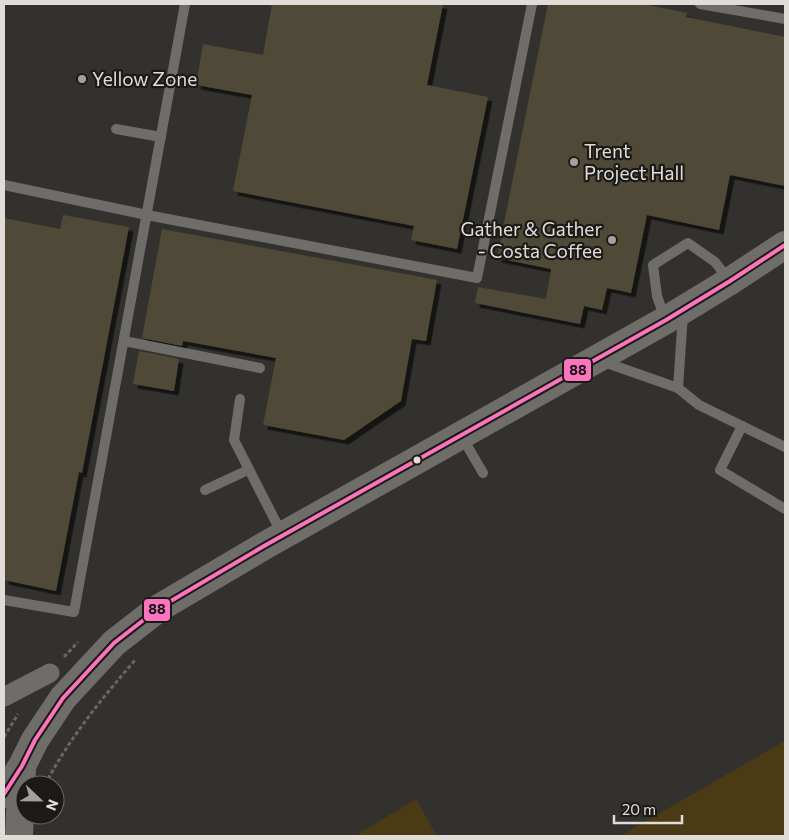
<svg xmlns="http://www.w3.org/2000/svg" width="789" height="840" font-family="Commissioner,sans-serif">
<style>
.green{fill:#4b3b14}
.building{fill:#504937;filter:url(#shadow)}
.lines{fill:none;stroke-linecap:round;stroke-linejoin:round}
.path{stroke:#686764;stroke-width:3;stroke-dasharray:4 2.5;stroke-linecap:butt}
.lane{stroke:#6f6d6a;stroke-width:10}
.street{stroke:#6f6d6a;stroke-width:19}
.secondary{stroke:#6f6d6a;stroke-width:28}
.bus-1-casing{stroke:#1c1a17;stroke-width:8}
.bus-1{stroke:#fc73be;stroke-width:4}
.poi-dot{fill:#a3a19d;stroke:#1c1a17;stroke-width:2}
.bus-dot{fill:#e0ddd9;stroke:#1c1a17;stroke-width:2}
.labels{text-anchor:middle;stroke-width:4.5;stroke-linejoin:round;paint-order:stroke}
.poi-label{font-size:19px;fill:#e0ddd9;stroke:#1c1a17;text-anchor:start}
.line-badge{stroke:#1c1a17;stroke-width:2}
.pale-badge-label{font-size:14px;text-anchor:middle;font-weight:bold;fill:#111}
</style>
<defs>
<filter id="shadow"><feDropShadow dx="4.5" dy="4.5" stdDeviation="0" flood-color="#0009"/></filter>
</defs>
<rect width="100%" height="100%" fill="#33312e"/>
<g class="green">
<polygon points="785,741 785,836 620,836"/>
<polygon points="416,799 437,836 355,836"/>
</g>
<g class="building">
<polygon points="272,4 443,4 427,85 488,97 457,249 411,240 414,226 233,191 252,95 196,85 203,44 263,55"/>
<polygon points="548,4 643,4 687,13 686,17 785,37 785,186 730,175 719,230 647,215 631,293 607,288 602,310 584,306 580,324 475,303 478,287 546,299 551,269 497,258"/>
<polygon points="63,215 129,227 82,473 79,472 56,591 4,580 4,218 60,229"/>
<polygon points="162,229 437,280 426,341 412,339 401,401 344,440 263,425 276,358 183,341 182,346 142,338"/>
<polygon points="139,351 179,359 174,391 133,384"/>
</g>
<g class="lines">
<g class="path">
<polyline points="64,657 78,642"/>
<polyline points="4,737 18,714"/>
<path d="M48,779C72,735 103,697 136,659"/>
</g>
<g class="lane">
<polyline points="700,4 785,19"/>
<polyline points="116,129 161,137"/>
<polyline points="4,185 147,215 477,278 532,4"/>
<polyline points="683,314 678,388 699,405 742,426 720,470 785,509"/>
<polyline points="665,319 657,296 653,265 688,243 715,262 729,280"/>
<polyline points="124,341 260,368"/>
<polyline points="601,361 678,388"/>
<polyline points="240,399 234,440 282,534"/>
<polyline points="742,426 785,447"/>
<polyline points="462,437 483,473"/>
<polyline points="205,490 248,470"/>
<polyline points="4,600 74,612 185,4"/>
</g>
<polyline class="street" points="4,697 50,673"/>
<g class="secondary">
<polyline points="4,794 22,766 35,740 63,698 114,643 159,608 264,546 666,320 730,281 785,245"/>
<polyline points="19,836 22,768"/>
</g>
<defs>
<polyline id="bus-1" points="4,794 22,766 35,740 63,698 114,643 159,608 264,546 666,320 730,281 785,245"/>
</defs>
<use href="#bus-1" class="bus-1-casing"/>
<use href="#bus-1" class="bus-1"/>
</g>
<g class="poi-dot">
<circle cx="82" cy="79" r="5"/>
<circle cx="574" cy="162" r="5"/>
<circle cx="612" cy="240" r="5"/>
</g>
<circle class="bus-dot" cx="417" cy="460" r="4.5"/>
<g class="labels">
<g class="poi-label">
<text x="92" y="86">Yellow Zone</text>
<text x="584" y="158">Trent<tspan x="584" dy="22">Project Hall</tspan></text>
<text x="602" y="236" text-anchor="end">Gather &amp; Gather<tspan x="602" dy="22">- Costa Coffee</tspan></text>
</g>
</g>
<g class="line-badge">
<rect x="563" y="358" width="29" height="24" rx="5" fill="#fc73be"/>
<rect x="143" y="598" width="28" height="24" rx="5" fill="#fc73be"/>
</g>
<g class="pale-badge-label">
<text x="578" y="375">88</text>
<text x="157" y="614">88</text>
</g>
<rect width="789" height="840" fill="none" stroke="#e0ddd9" stroke-width="10"/>
<g transform="translate(40 800) rotate(112)"><circle r="24" fill="#1c1a17" stroke="#6a6865"/>
<path d="M0-4L9 19L0 12L-9 19Z" fill="#a3a19d"/>
<text y="-8" font-size="14" font-weight="bold" text-anchor="middle" fill="#e0ddd9">N</text>
</g>
<path d="M614 815v8h68v-8" fill="none" stroke="#e0ddd9" stroke-width="2.5"/>
<text x="622" y="815" font-size="15" fill="#e0ddd9" stroke="#1c1a17" stroke-width="4" paint-order="stroke">20 m</text>
</svg>
